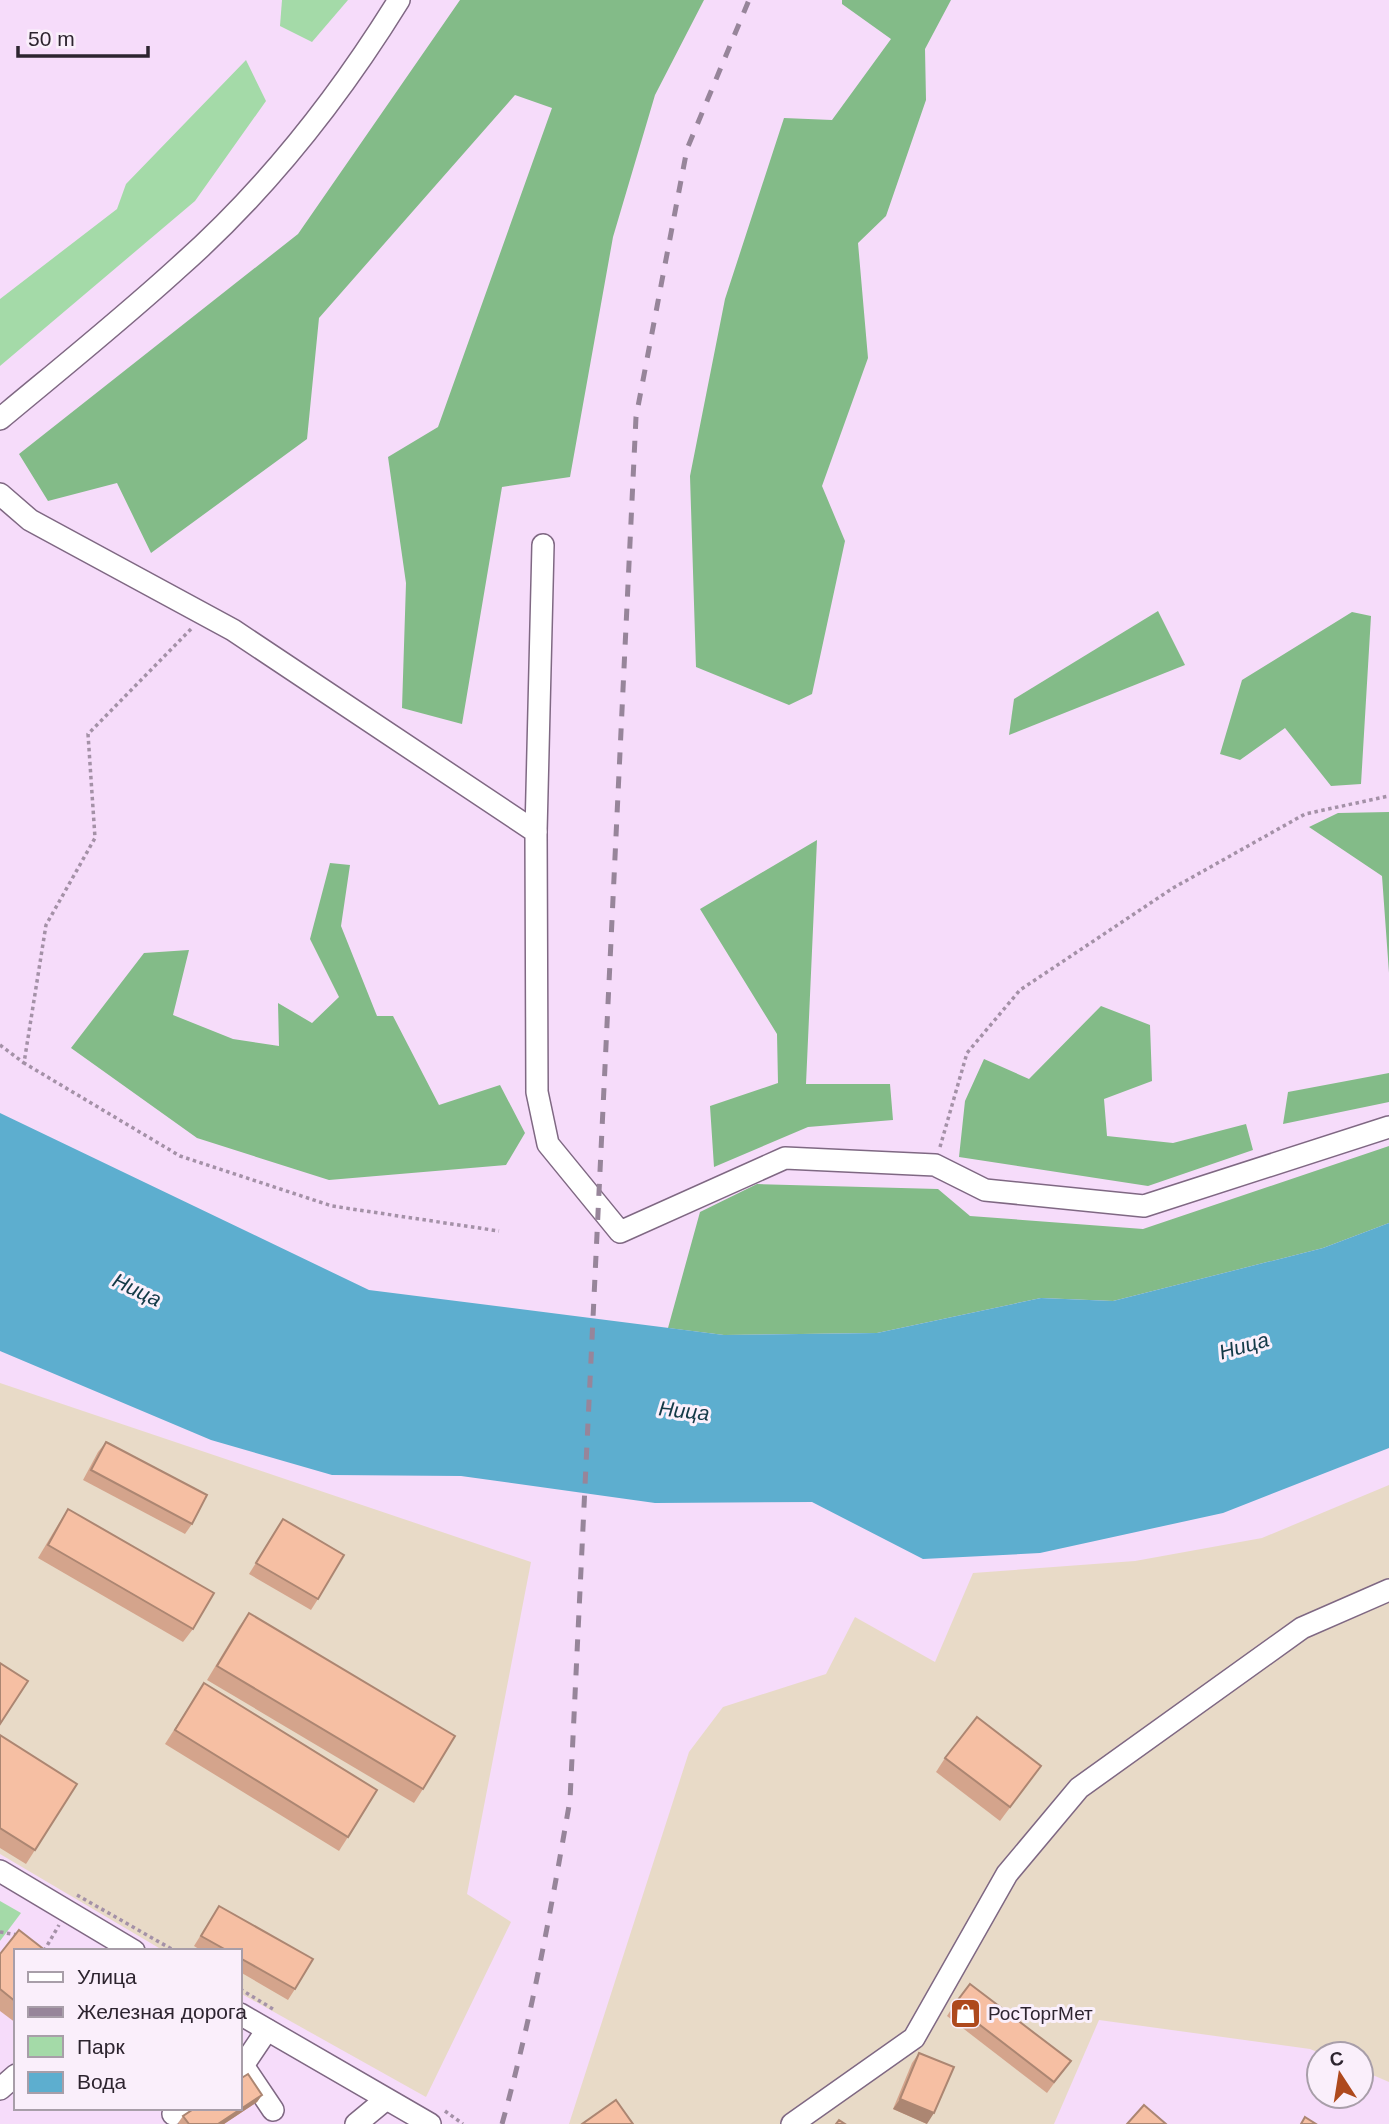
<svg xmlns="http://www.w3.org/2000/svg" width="1389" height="2124" font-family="Helvetica,sans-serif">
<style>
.industrial{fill:#e8dac7}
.green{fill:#a4daa8}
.forest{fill:#83bb88}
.water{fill:#5daecf}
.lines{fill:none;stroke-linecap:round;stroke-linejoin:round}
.minor-casing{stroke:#7f6883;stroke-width:24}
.path{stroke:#a491a7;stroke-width:3.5;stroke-dasharray:3.5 3.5;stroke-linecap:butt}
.minor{stroke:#fff;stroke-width:21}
.rail{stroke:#97859a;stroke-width:5;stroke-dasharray:12 12;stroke-linecap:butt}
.wall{fill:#d4a48c}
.shaded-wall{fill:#ac8672}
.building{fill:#f6bfa3;stroke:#ac8672;stroke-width:2}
.labels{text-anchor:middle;stroke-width:6;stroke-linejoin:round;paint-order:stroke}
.poi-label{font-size:19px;fill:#2d242f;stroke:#faeffb;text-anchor:start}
.water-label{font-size:21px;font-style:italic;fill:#133947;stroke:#faeffb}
</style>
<rect width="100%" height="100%" fill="#f6dcfa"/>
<g class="industrial">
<polygon points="0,1383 531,1562 467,1894 511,1922 426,2097 240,1993 240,1951 164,1951 0,1854"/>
<polygon points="1389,1485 1389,2082 1361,2070 1361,2054 1322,2054 1310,2049 1099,2020 1054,2124 569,2124 689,1752 723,1707 826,1674 855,1617 935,1662 973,1573 1135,1561 1262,1538"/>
</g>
<g class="green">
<polygon points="282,0 348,0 312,42 280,26"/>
<polygon points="246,60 266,101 195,201 0,366 0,299 117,209 126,184"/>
<polygon points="0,1901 21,1913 0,1941"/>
</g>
<g class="forest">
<polygon points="460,0 704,0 655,95 613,237 570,477 502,487 462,724 402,708 406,583 388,457 438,427 552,108 515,95 319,318 307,439 151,553 117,483 48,501 19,454 298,234"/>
<polygon points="842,0 951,0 925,49 926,100 886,216 858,243 868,358 822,486 845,541 812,694 789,705 696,667 690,476 725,299 784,118 832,120 891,39 842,4"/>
<polygon points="1158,611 1185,665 1009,735 1014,699"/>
<polygon points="1352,612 1371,616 1361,784 1331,786 1285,728 1240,760 1220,754 1242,680"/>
<polygon points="1389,812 1389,973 1382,876 1309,827 1338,813"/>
<polygon points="817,840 806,1084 890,1084 893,1120 808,1127 714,1167 710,1106 778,1083 777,1034 700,909"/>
<polygon points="330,863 350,865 341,926 377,1016 393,1016 439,1105 500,1085 525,1133 506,1165 329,1180 197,1138 71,1048 144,953 189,950 173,1015 233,1039 279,1046 278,1003 312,1023 339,997 310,939"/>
<polygon points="1101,1006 1150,1025 1152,1081 1104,1099 1107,1136 1173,1143 1246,1124 1253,1150 1148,1186 959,1157 965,1101 984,1059 1029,1079"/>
<polygon points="1389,1073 1389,1102 1283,1124 1288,1092"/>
<polygon points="1389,1146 1389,1223 1323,1248 1113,1301 1041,1298 877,1333 724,1335 668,1328 700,1212 757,1184 938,1189 970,1216 1143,1229"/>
</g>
<polygon class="water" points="0,1113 369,1290 724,1335 877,1333 1041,1298 1113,1301 1323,1248 1389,1223 1389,1448 1223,1513 1040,1553 923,1559 812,1502 655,1503 461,1476 332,1475 211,1440 0,1351"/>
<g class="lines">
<defs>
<g id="minor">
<path d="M0,419C60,369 121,320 179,267C265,191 339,97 399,0"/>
<polyline points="0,494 30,520 233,630 536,832 537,1092 548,1144 620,1232 785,1158 935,1165 985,1190 1144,1206 1389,1127"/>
<polyline points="536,832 543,545"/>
<polyline points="0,1871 134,1951"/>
<polyline points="240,2014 430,2124"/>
<polyline points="244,2067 273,2110"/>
<polyline points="240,2070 267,2030"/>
<polyline points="0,2089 16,2075"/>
<polyline points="173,2114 181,2108"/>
<polyline points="356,2124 385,2100"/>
<polyline points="792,2124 914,2038 1007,1874 1079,1788 1302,1628 1389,1590"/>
</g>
</defs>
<use href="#minor" class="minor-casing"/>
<g class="path">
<polyline points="191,629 88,734 95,838 46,925 24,1063 180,1156 332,1206 499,1231"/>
<polyline points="0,1045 24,1063"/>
<polyline points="940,1147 967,1053 1020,990 1173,888 1305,814 1389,796"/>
<polyline points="77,1895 175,1951"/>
<polyline points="0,1932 18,1935"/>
<polyline points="44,1951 59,1925"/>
<polyline points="240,1989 273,2009"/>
<polyline points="445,2111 463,2124"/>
</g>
<use href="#minor" class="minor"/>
<path class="rail" d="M502,2124C532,2017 551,1909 570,1800L636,417L687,149L749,0"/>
</g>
<g class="wall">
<polygon points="106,1442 192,1524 185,1534 83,1480 98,1452"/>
<polygon points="68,1509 193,1629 183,1642 38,1558 59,1523"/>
<polygon points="283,1519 318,1599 311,1610 249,1574"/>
<polygon points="249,1613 423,1789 414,1803 207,1680 239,1627"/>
<polygon points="204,1683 348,1837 339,1851 165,1744"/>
<polygon points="0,1735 35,1850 26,1864 0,1848"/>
<polygon points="945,1758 1041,1766 1000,1821 936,1772"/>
<polygon points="219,1906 295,1989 288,2000 240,1972 240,1951 202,1951 194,1946"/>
<polygon points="16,1951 16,2023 0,2011 0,1954"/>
<polygon points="954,2005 1063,2071 1047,2093 947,2016"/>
<polygon points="919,2053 927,2124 893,2109 912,2063"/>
<polygon points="262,2095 257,2102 224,2124 179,2124 178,2123 183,2116"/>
</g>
<g class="shaded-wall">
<polygon points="262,2095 257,2102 224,2124 218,2124"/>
<polygon points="900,2099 934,2113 927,2124 893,2109"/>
</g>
<g class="building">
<polygon points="106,1442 207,1495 192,1524 91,1470"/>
<polygon points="68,1509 214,1593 193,1629 48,1545"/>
<polygon points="283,1519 344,1555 318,1599 256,1563"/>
<polygon points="249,1613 455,1736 423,1789 217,1666"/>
<polygon points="0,1663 28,1681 0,1724"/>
<polygon points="204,1683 377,1790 348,1837 175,1730"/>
<polygon points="977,1717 1041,1766 1010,1807 945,1758"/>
<polygon points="0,1735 77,1784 35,1850 0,1828"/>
<polygon points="219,1906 313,1959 295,1989 240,1958 240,1951 228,1951 201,1936"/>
<polygon points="19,1930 46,1951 16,1951 16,2002 0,1989 0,1954"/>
<polygon points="970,1984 1071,2061 1054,2082 954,2005"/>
<polygon points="919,2053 954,2067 934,2113 900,2099"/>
<polygon points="248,2074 262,2095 218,2124 189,2124 183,2116 195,2108 240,2108 240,2079"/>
<polygon points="616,2100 633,2124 582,2124"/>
<polygon points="1144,2105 1166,2124 1127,2124"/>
<polygon points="1305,2117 1316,2124 1301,2124"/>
<polygon points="839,2120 845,2124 836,2124"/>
</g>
<defs>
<symbol id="shop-square" viewBox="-11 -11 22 22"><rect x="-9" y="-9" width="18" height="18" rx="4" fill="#ae491d" stroke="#faeffb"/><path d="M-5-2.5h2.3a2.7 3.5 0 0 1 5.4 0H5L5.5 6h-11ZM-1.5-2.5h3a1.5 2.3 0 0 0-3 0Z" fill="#fff"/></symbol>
</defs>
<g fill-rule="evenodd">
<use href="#shop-square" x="948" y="1996" width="35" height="35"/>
</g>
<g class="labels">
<g class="poi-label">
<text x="988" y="2020">РосТоргМет</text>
</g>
<g class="water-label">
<text transform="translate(137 1290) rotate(25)" y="7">Ница</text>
<text transform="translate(1244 1346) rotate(-16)" y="7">Ница</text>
<text transform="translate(684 1411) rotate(6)" y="7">Ница</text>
</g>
</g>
<rect x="14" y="1949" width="228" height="161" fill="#faeffb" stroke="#a89ea9" stroke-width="2"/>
<rect x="28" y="1972" width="35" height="10" fill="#ffffff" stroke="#a89ea9" stroke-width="2"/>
<text x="77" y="1984" font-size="21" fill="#2d242f">Улица</text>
<rect x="28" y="2007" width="35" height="10" fill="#97859a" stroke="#a89ea9" stroke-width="2"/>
<text x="77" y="2019" font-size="21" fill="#2d242f">Железная дорога</text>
<rect x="28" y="2036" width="35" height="21" fill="#a4daa8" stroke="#a89ea9" stroke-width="2"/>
<text x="77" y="2054" font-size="21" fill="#2d242f">Парк</text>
<rect x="28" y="2072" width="35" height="21" fill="#5daecf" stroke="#a89ea9" stroke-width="2"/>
<text x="77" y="2089" font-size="21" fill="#2d242f">Вода</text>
<g transform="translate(1340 2075) rotate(348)"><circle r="33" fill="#faeffb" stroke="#a89ea9" stroke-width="2"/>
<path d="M0-5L12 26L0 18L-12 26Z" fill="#ae491d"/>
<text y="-10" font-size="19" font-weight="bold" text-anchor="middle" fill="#2d242f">С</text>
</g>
<path d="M18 46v10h130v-10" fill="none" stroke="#2d242f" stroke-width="3.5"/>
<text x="28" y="46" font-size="21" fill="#2d242f" stroke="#faeffb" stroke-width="5" paint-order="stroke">50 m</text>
</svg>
